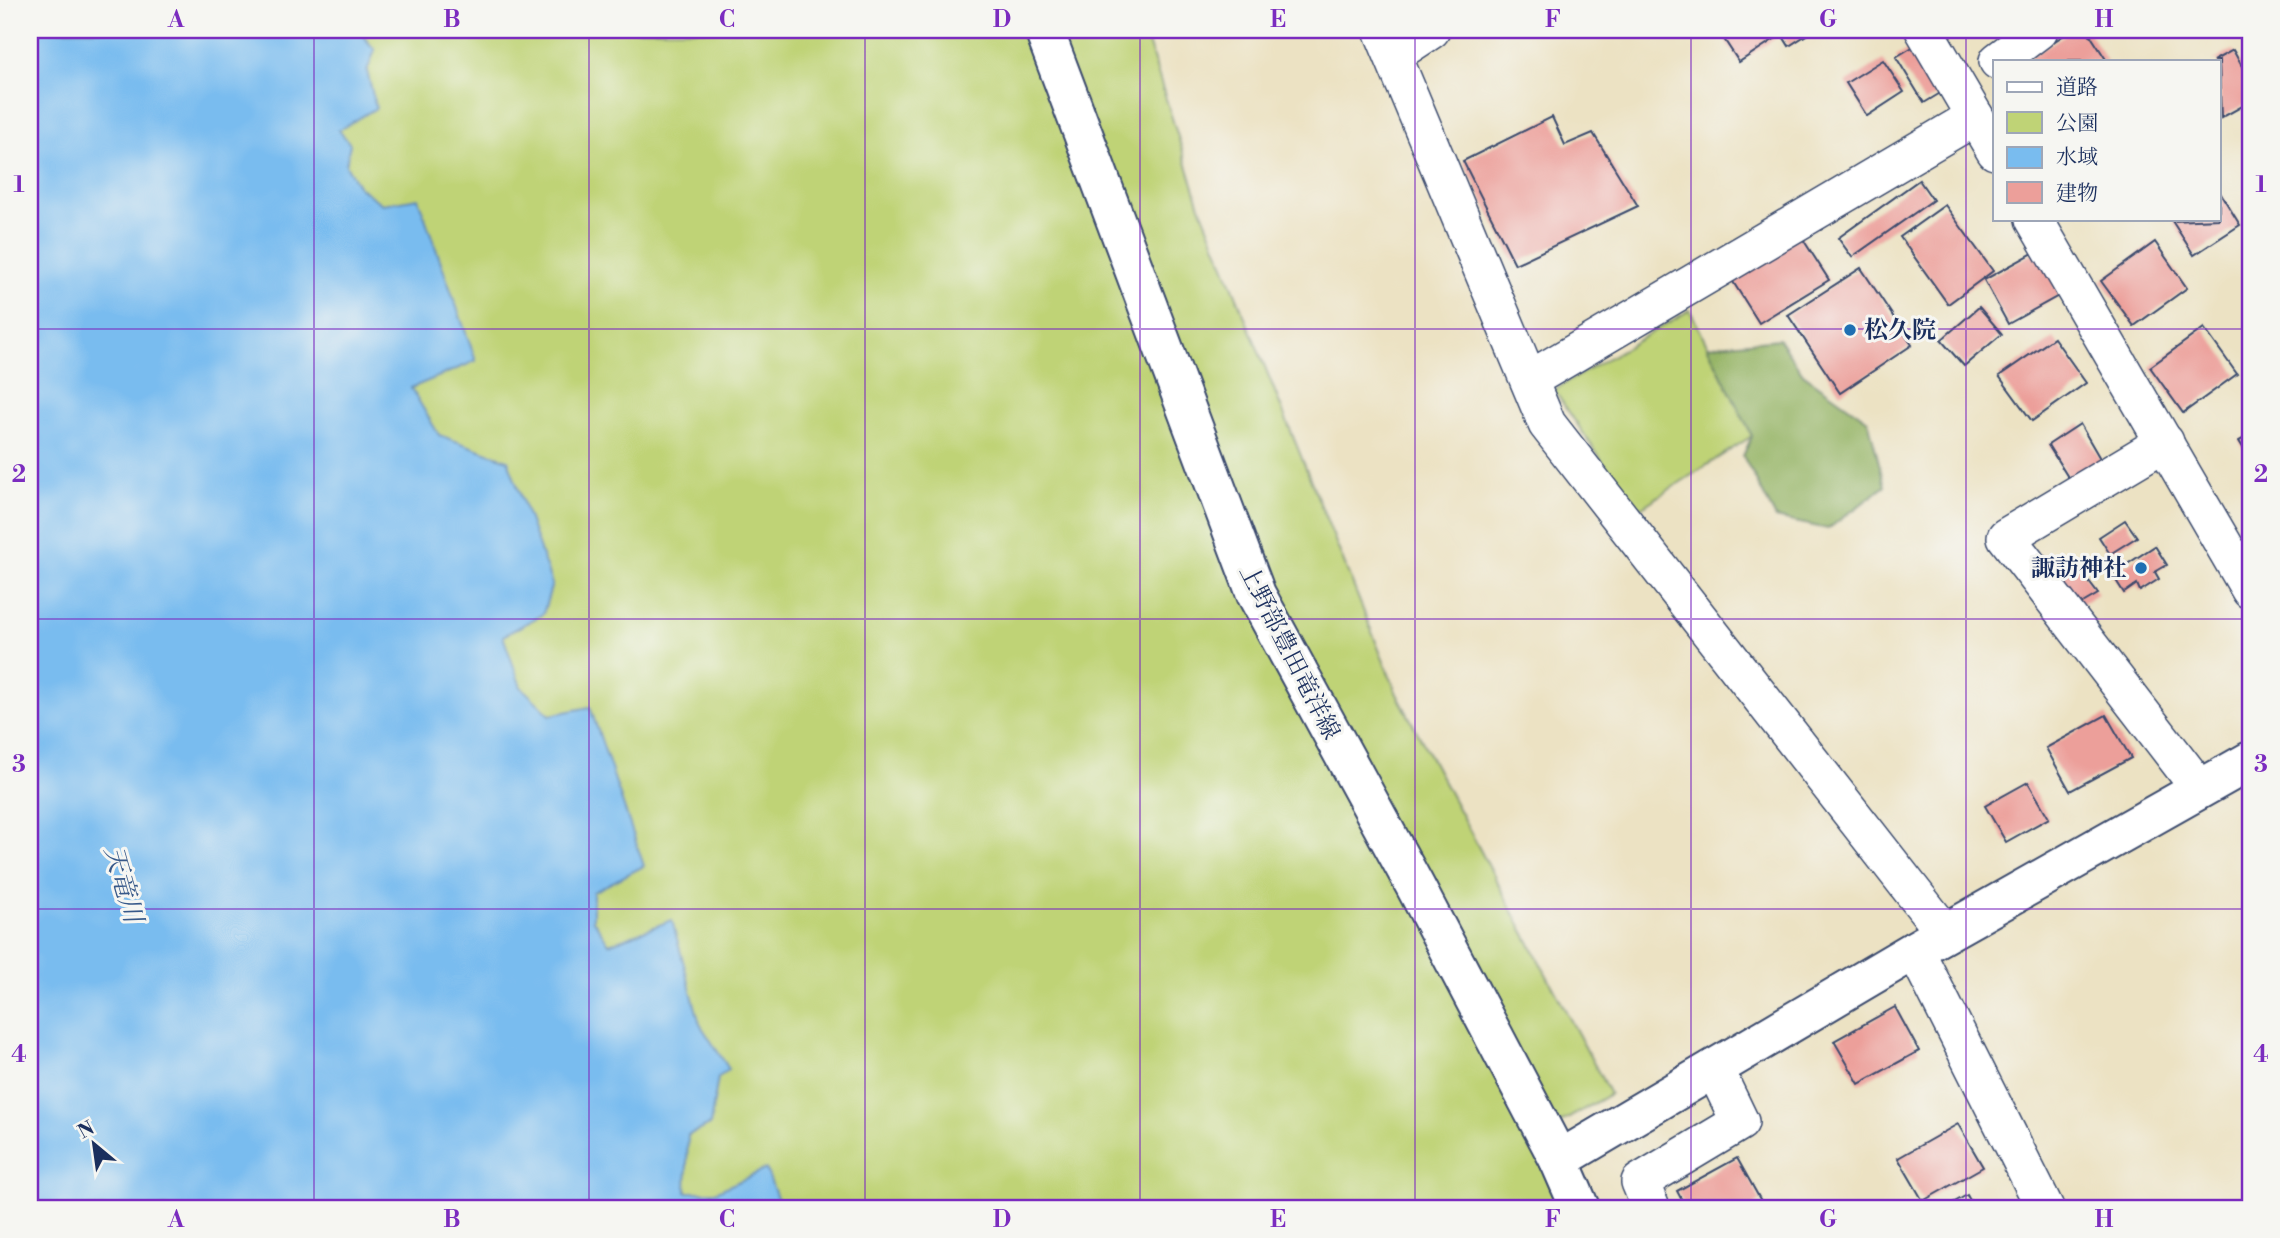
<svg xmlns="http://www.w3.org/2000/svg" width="2280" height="1238" font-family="'Libre Bodoni','Noto Serif JP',serif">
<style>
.green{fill:#bfd376;stroke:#6d816a;stroke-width:2}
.forest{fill:#97b567;stroke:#597262;stroke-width:2}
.water{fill:#79bcef;stroke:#4a76a6;stroke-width:2}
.building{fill:#ec9f9a}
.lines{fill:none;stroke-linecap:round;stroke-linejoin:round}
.street-casing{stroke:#3a4a6d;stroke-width:40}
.secondary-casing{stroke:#3a4a6d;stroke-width:42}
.street{stroke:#fff;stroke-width:37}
.secondary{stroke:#fff;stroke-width:38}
.grid{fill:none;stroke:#7b2cbf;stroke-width:2;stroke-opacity:0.55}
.poi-dot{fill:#1f6fb2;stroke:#f6f6f2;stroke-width:2.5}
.labels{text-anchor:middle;stroke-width:6;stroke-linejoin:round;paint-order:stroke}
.poi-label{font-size:24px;font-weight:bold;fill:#1b2f5e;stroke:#f6f6f2;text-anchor:start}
.street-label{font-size:24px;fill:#1b2f5e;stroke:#f6f6f2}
.water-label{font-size:26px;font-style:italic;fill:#37598a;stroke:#f6f6f2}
.neatline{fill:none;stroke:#7b2cbf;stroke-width:2.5}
.grid-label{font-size:23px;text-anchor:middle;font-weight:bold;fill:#7b2cbf}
</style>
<rect width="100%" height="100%" fill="#f6f6f2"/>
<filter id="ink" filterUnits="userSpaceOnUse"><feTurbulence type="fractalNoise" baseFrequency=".0143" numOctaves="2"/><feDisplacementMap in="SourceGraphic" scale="14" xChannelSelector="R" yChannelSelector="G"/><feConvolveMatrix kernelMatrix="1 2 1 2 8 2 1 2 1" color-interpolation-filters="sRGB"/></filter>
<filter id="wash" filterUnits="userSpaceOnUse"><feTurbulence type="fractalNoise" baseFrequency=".00686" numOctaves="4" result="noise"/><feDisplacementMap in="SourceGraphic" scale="28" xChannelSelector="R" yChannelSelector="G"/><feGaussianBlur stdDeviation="1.57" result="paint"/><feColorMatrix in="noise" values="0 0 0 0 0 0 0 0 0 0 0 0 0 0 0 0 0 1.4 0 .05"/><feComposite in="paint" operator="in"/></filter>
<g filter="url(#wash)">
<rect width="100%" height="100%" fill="#ece2c3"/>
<g class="green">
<polygon points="306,30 1144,30 1200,206 1397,694 1610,1094 1533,1139 1559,1208 693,1208 468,584"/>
<polygon points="1690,310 1752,436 1636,511 1554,390"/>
</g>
<polygon class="forest" points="1779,339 1803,374 1868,420 1885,486 1828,529 1776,518 1743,456 1752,436 1707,346"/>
<polygon class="water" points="30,30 358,30 375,50 367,71 376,108 339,130 350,144 346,165 359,187 382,204 418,198 476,361 411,388 439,435 508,460 552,584 543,614 503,636 521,687 550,715 590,707 644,866 593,892 593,920 609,944 672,920 700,1024 729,1069 718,1078 710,1125 688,1135 686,1192 715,1192 766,1169 781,1208 30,1208"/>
<g id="blocks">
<g class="building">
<polygon points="1718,30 1770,30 1776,38 1739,62"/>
<polygon points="1779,30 1814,30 1789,46"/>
<polygon points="2072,30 2087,30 2107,61 2024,61"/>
<polygon points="1919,43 1947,89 1924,103 1896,57"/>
<polygon points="2233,50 2250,81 2250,102 2221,118 2219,61 2213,61"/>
<polygon points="1883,60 1904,92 1867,116 1846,83"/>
<polygon points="1552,117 1565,145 1593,133 1638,206 1515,264 1463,161"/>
<polygon points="1919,180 1933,200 1852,257 1838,238"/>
<polygon points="2219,191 2240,225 2194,255 2172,221 2219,219"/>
<polygon points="1945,205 1993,271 1948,304 1900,237"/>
<polygon points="1799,233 1829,280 1759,323 1730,277"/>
<polygon points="2155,242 2187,288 2134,326 2101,281"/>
<polygon points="2044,247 2069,290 2008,324 1984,280"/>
<polygon points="1861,268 1912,345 1840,393 1788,315"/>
<polygon points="1979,307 2002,334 1964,366 1941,340"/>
<polygon points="2204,328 2237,374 2183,413 2150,367"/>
<polygon points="2054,338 2086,383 2032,421 1999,376"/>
<polygon points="2080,424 2102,462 2071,482 2048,445"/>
<polygon points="2250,435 2250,459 2239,441"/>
<polygon points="2125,520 2137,537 2110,554 2099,537"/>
<polygon points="2155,546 2167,565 2155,572 2159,579 2140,591 2137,584 2124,593 2112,574"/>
<polygon points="2073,561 2098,594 2074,608 2050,576"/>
<polygon points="2106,715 2131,758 2070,791 2046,748"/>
<polygon points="2028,782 2049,818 2006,842 1985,806"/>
<polygon points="1895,1007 1919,1051 1859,1084 1834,1041"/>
<polygon points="1958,1124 1983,1167 1923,1201 1898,1158"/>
<polygon points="1737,1158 1761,1201 1749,1208 1686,1208 1677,1191"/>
<polygon points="1967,1195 1974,1208 1944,1208"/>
</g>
</g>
</g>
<g filter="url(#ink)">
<use href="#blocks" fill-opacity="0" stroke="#3a4a6d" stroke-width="2"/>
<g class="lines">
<defs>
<g id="street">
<polyline points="1382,30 1547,424 1945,933"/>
<polyline points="1924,30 1995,151"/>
<polyline points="1393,55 1431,30"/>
<polyline points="1998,61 2039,30"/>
<polyline points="2034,219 2250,590"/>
<polyline points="1529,380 1975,117"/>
<polyline points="2165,442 2006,537 2200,789"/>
<polyline points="1915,950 2045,1208"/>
<polyline points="1651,1208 1640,1182 1740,1122 1714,1068"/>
</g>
<g id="secondary">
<polyline points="1044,30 1256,594 1415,886 1559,1160 1580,1208"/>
<polyline points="1559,1160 1915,950 2250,761"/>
</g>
</defs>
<use href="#street" class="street-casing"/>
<use href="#secondary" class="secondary-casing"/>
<use href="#street" class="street"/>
<use href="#secondary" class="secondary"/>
</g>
</g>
<path class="grid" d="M314,30V1208M589,30V1208M865,30V1208M1140,30V1208M1415,30V1208M1691,30V1208M1966,30V1208M30,329H2250M30,619H2250M30,909H2250"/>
<g class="poi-dot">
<circle cx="1850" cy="330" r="7"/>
<circle cx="2141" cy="568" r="7"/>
</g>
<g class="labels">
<g class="poi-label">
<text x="1864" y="338">松久院</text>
<text x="2127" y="576" text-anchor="end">諏訪神社</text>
</g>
<g class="street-label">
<text transform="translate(1290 652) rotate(63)" y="8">上野部豊田竜洋線</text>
</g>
<g class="water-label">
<text transform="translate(124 884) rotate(74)" y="9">天竜川</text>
</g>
</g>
<rect width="2280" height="1238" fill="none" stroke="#f6f6f2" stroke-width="77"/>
<rect x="1993" y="60" width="228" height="161" fill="#f6f6f2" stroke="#9ea6b7" stroke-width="2"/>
<rect x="2007" y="82" width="35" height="10" fill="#ffffff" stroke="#9ea6b7" stroke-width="2"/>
<text x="2056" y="94" font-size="21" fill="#1b2f5e">道路</text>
<rect x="2007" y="112" width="35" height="21" fill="#bfd376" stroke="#9ea6b7" stroke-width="2"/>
<text x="2056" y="130" font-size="21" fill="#1b2f5e">公園</text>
<rect x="2007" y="147" width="35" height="21" fill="#79bcef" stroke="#9ea6b7" stroke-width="2"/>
<text x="2056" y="164" font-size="21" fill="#1b2f5e">水域</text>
<rect x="2007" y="182" width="35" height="21" fill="#ec9f9a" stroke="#9ea6b7" stroke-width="2"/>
<text x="2056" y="200" font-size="21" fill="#1b2f5e">建物</text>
<g transform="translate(94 1144) rotate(331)" stroke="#f6f6f2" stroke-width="5" paint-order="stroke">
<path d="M0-5L12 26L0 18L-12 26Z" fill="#1b2f5e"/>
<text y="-10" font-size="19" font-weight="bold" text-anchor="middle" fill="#1b2f5e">N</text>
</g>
<rect x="38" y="38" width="2204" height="1162" class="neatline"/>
<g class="grid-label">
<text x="176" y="27">A</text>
<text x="452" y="27">B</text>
<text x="727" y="27">C</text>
<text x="1002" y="27">D</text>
<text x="1278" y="27">E</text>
<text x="1553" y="27">F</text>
<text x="1828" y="27">G</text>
<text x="2104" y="27">H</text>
<text x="19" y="192">1</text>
<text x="2261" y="192">1</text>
<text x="19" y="482">2</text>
<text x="2261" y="482">2</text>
<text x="19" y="772">3</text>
<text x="2261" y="772">3</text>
<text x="19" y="1062">4</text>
<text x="2261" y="1062">4</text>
<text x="176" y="1227">A</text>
<text x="452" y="1227">B</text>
<text x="727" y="1227">C</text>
<text x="1002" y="1227">D</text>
<text x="1278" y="1227">E</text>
<text x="1553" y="1227">F</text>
<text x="1828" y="1227">G</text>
<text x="2104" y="1227">H</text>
</g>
</svg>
